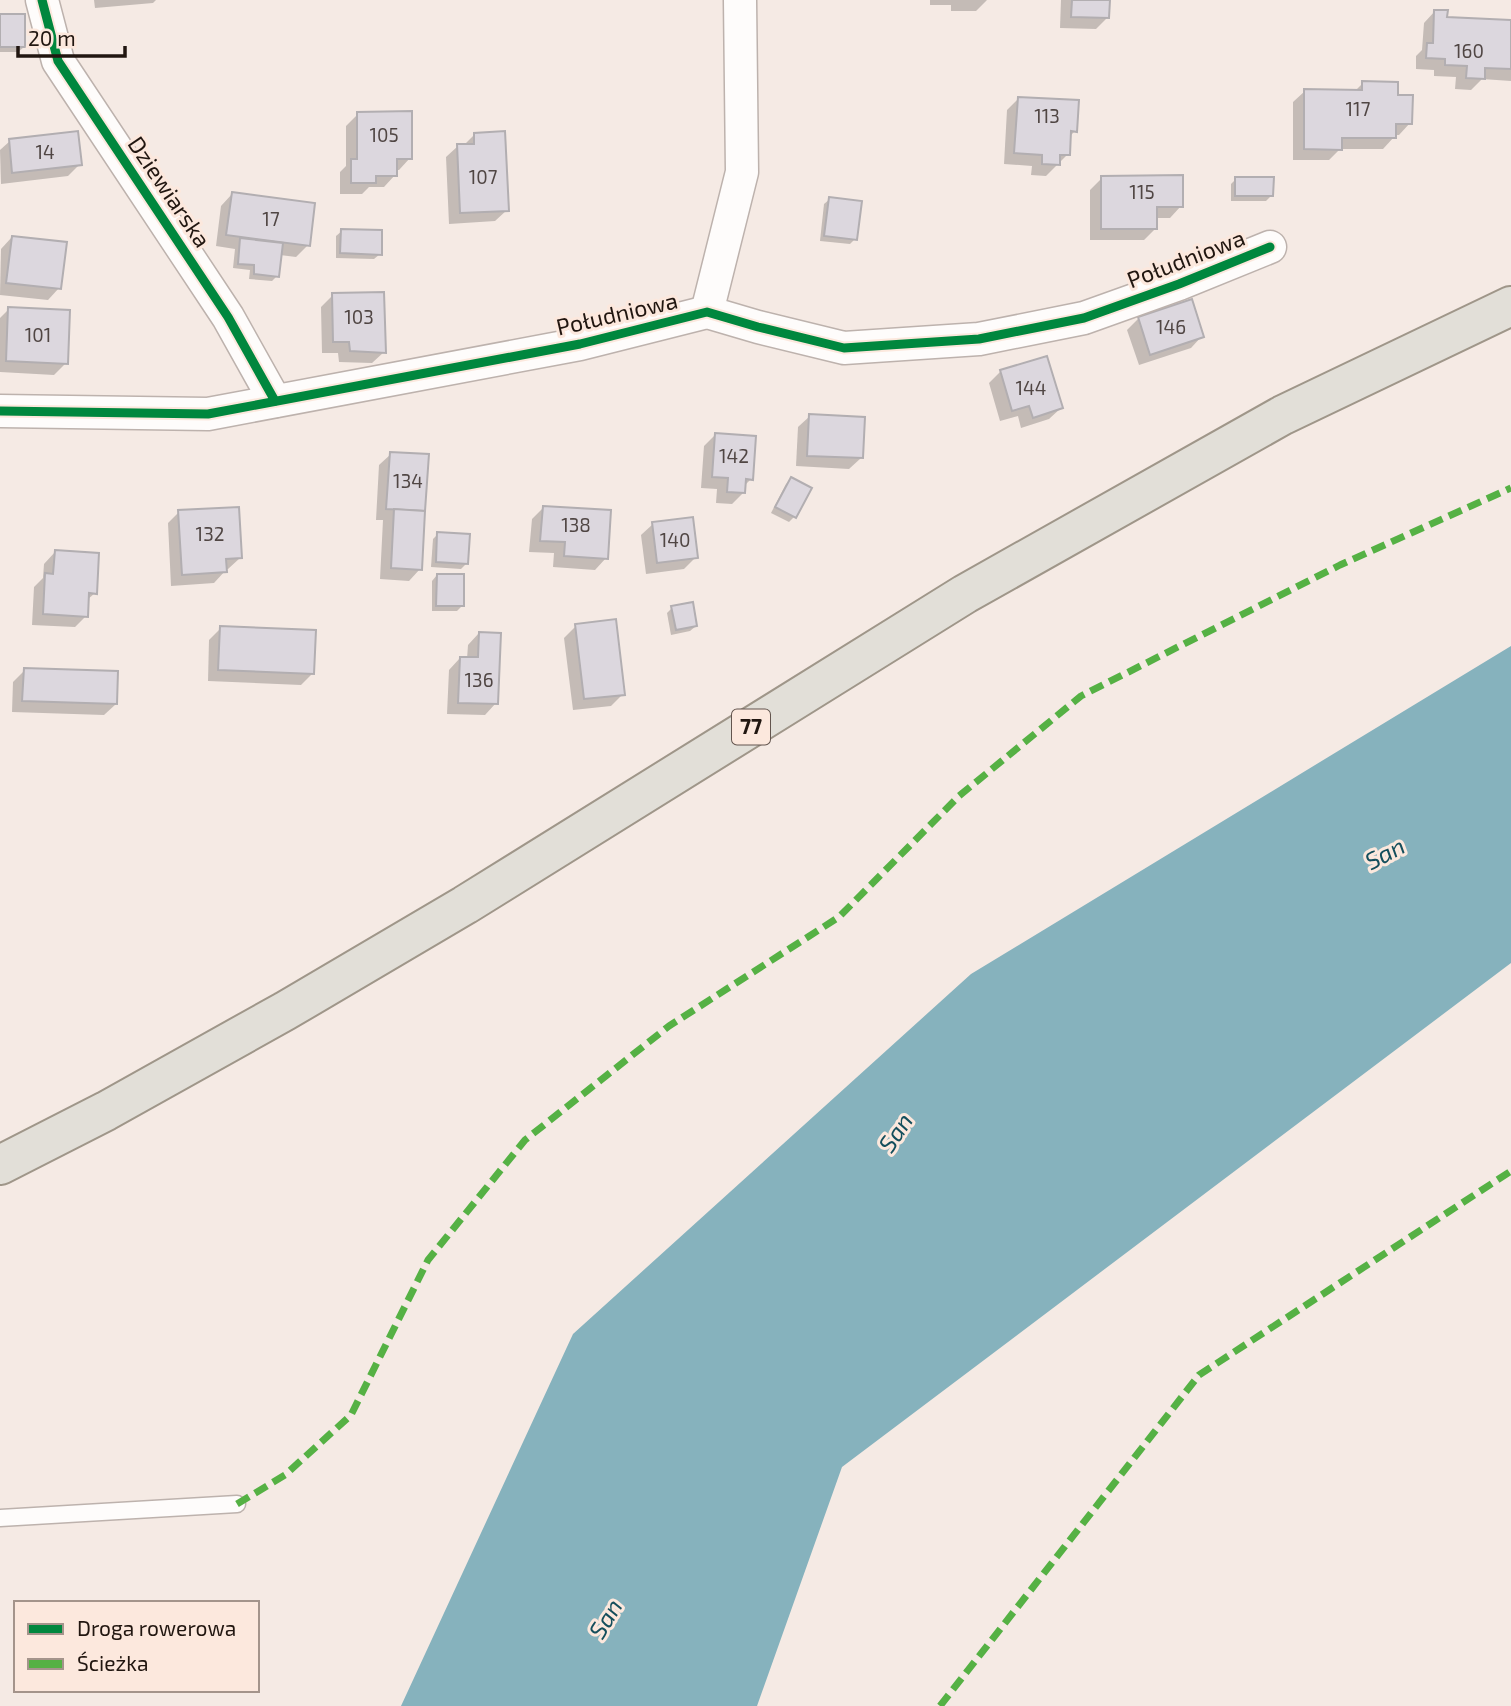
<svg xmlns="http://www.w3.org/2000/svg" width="1511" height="1706" font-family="'Exo 2',sans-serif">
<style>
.water{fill:#86b2bd}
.shadow{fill:#0003}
.building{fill:#dcd7de;stroke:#b2aeb1;stroke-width:2}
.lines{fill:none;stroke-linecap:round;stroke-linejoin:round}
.lane-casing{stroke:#bdb2ad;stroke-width:19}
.street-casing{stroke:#bdb2ad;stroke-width:35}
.primary-casing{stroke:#9f9689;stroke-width:42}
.lane{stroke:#fefcfb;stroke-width:16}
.street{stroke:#fefcfb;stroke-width:32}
.primary{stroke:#e2dfd8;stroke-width:38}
.quiet{stroke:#55b144;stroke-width:7;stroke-dasharray:14 7;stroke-linecap:butt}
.cycleway-casing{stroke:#fce8dd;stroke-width:13}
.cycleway{stroke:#00873e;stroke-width:9}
.labels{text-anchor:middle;stroke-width:6;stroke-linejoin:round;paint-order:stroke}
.number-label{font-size:19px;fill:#504644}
.shield{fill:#fce8dd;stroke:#63554e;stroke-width:2}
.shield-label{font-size:21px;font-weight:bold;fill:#211610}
.street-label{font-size:23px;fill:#211610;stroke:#fce8dd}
.water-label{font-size:24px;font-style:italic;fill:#144e5c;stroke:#fce8dd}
</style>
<rect width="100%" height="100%" fill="#f5eae4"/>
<polygon class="water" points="1511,646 1511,963 842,1467 757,1706 401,1706 573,1334 971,974"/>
<g class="shadow">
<polygon points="94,0 156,0 153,3 95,8"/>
<polygon points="930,0 987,0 976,11 951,11 951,5 930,5"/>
<polygon points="1061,0 1108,0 1107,18 1096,29 1060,28"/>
<polygon points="1435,11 1446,19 1511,22 1511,81 1482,79 1471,90 1455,89 1456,77 1434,76 1434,70 1416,69 1416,56 1422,50 1424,23"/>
<polygon points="0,15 24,47 18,52 0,52"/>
<polygon points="1363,83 1396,96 1410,123 1399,135 1394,135 1394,137 1383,149 1340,149 1329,160 1293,160 1293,102 1305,91 1355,91"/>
<polygon points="1019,98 1075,131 1069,137 1068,154 1046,176 1031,175 1032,166 1004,164 1007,110"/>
<polygon points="358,114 410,158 399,170 395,170 395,175 384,187 369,187 362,194 340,194 340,172 346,166 346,126"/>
<polygon points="475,134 507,210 495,221 449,224 446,157 458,146 463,146"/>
<polygon points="10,141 80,164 68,176 1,184 0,150"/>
<polygon points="1102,178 1181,206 1170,218 1156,218 1156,228 1144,240 1090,240 1090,190"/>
<polygon points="1236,179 1272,195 1266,201 1231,201 1231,184"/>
<polygon points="232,194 308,245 296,257 280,255 277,276 272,281 249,279 250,270 233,268 235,249 216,246 221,206"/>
<polygon points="830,199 855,239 850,244 820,241 824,204"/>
<polygon points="342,231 380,254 374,259 336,258 336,236"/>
<polygon points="12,237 59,288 48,300 0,295 1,249"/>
<polygon points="333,295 384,352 372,363 339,362 338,353 322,353 321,307"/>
<polygon points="9,309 66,363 54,375 0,372 0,318"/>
<polygon points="1139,318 1202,336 1191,348 1139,365 1127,330"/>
<polygon points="1046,358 1061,408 1049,419 1021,428 1018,416 1000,421 989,383 1000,372"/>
<polygon points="810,416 861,458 849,469 796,466 798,427"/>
<polygon points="716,434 751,479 744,486 744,492 732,504 716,503 717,489 701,488 704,446"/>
<polygon points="391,454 420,569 409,581 380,579 383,520 376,520 379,465"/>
<polygon points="792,479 794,517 789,522 771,513 786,484"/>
<polygon points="544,507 606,558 595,570 553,567 554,553 529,552 532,519"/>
<polygon points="179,512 240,558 228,569 225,569 225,571 214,583 171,586 168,523"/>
<polygon points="653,524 696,557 684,569 646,574 641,535"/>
<polygon points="438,534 467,563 461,569 431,567 433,539"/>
<polygon points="55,552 95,593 87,600 86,616 75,627 32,625 34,587 43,578 44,564"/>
<polygon points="437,575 462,606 457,611 432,611 432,581"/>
<polygon points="672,608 696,626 690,631 671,635 667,613"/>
<polygon points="576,626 623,694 611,706 573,710 564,638"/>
<polygon points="221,628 313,673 301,685 208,681 209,640"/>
<polygon points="479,633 496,703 485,715 447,714 449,670 460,658 467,659 468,645"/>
<polygon points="25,670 116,704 104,715 12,712 13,682"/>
</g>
<g class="building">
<polygon points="1072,0 1110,0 1109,18 1071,17"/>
<polygon points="1434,10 1448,10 1447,17 1511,20 1511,69 1485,68 1485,79 1466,78 1467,66 1445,65 1445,59 1426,58 1427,43 1433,43"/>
<rect x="0" y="14" width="25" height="33"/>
<polygon points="1362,81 1398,82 1398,95 1413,95 1412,124 1396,124 1396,138 1342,138 1342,150 1304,149 1304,89 1362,90"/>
<polygon points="1018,97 1079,100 1077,132 1071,131 1070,155 1060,155 1060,165 1042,164 1042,155 1014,153"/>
<polygon points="412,111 412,159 397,159 397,176 376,176 376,183 351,183 351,159 357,159 357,112"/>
<polygon points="78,131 82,165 12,173 9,139"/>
<polygon points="505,131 509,211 460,213 457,144 474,144 474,133"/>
<polygon points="1183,175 1183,207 1157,207 1157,229 1101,229 1101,176"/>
<polygon points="1235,177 1274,177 1273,196 1235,196"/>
<polygon points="232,192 315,203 310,246 226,235"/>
<polygon points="829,197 862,201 857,240 824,236"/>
<polygon points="341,229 382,230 382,255 340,253"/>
<polygon points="12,236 67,242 61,289 6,283"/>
<polygon points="240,238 283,243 279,277 254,274 254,265 238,264"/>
<polygon points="384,292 386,353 350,351 349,342 333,342 332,293"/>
<polygon points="1192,299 1204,337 1150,355 1138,317"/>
<polygon points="8,307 70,310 68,364 6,361"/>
<polygon points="1047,356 1063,408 1033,418 1029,406 1012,411 1000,370"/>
<polygon points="809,414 865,417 863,458 807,456"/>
<polygon points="715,433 756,436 753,480 746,479 745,493 727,492 728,478 712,477"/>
<polygon points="390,452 429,454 425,511 386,509"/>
<polygon points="791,477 812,488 796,518 775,507"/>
<polygon points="543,506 611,510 608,559 564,556 565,542 540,541"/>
<polygon points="239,507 242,558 226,559 227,572 182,575 178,510"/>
<polygon points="394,509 425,511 422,570 391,568"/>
<polygon points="693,517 698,558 657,563 652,522"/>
<polygon points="437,532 470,534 468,564 436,562"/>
<polygon points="55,550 99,553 97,594 89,593 88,617 43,614 45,573 53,574"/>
<polygon points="437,574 464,574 464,606 436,606"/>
<polygon points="693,602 697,626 676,630 671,606"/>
<polygon points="616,619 625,695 584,699 575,624"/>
<polygon points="220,626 316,630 314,674 218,670"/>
<polygon points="479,632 501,633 498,704 458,703 460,657 478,657"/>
<polygon points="24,668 118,671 117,704 22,701"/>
</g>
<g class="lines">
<defs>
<polyline id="lane" points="0,1518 237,1504"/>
<g id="street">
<polyline points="42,0 58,61 228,317 275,401"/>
<polyline points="707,312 742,172 740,0"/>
<polyline points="0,411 208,414 580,344 707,312 758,327 844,348 979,339 1084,318 1179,284 1270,247"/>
</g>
<polyline id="primary" points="0,1165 106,1111 285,1011 465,905 965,594 1283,415 1511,306"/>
</defs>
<use href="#lane" class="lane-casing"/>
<use href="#street" class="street-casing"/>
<use href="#primary" class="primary-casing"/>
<use href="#lane" class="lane"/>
<use href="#street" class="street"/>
<use href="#primary" class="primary"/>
<g class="quiet">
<polyline points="237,1504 285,1475 351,1415 428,1260 525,1140 669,1026 839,917 959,796 1081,696 1340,565 1511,488"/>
<polyline points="940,1706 1199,1375 1511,1171"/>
</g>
<defs>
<g id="cycleway">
<polyline points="42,0 58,61 228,317 275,401"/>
<polyline points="0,411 208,414 580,344 707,312 758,327 844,348 979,339 1084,318 1179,284 1270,247"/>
</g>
</defs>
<use href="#cycleway" class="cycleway-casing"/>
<use href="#cycleway" class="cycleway"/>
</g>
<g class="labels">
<g class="number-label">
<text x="1469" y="58">160</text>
<text x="1358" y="116">117</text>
<text x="1047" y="123">113</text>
<text x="384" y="142">105</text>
<text x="45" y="159">14</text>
<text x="483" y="184">107</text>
<text x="1142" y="199">115</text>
<text x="271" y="226">17</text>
<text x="359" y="324">103</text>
<text x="1171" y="334">146</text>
<text x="38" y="342">101</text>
<text x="1031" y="395">144</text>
<text x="734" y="463">142</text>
<text x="408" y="488">134</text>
<text x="576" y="532">138</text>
<text x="210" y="541">132</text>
<text x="675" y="547">140</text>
<text x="479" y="687">136</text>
</g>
<rect class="shield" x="732" y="709.5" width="38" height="35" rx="5"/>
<g class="shield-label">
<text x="751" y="734">77</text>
</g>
<g class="street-label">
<text transform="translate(169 192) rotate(56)" y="8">Dziewiarska</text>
<text transform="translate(1186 259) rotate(-21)" y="8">Południowa</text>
<text transform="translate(617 314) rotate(-13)" y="8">Południowa</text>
</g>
<g class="water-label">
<text transform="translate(1385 854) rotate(-28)" y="8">San</text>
<text transform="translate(896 1133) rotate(-56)" y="8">San</text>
<text transform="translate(606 1619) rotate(-59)" y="8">San</text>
</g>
</g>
<rect x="14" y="1601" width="245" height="91" fill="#fce8dd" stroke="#a4948b" stroke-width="2"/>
<rect x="28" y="1624" width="35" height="10" fill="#00873e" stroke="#a4948b" stroke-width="2"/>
<text x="77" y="1636" font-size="21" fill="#211610">Droga rowerowa</text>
<rect x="28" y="1659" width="35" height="10" fill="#55b144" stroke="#a4948b" stroke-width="2"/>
<text x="77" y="1671" font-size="21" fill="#211610">Ścieżka</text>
<path d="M18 46v10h107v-10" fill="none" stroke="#211610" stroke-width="3.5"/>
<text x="28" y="46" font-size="21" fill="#211610" stroke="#fce8dd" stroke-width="5" paint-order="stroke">20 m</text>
</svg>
